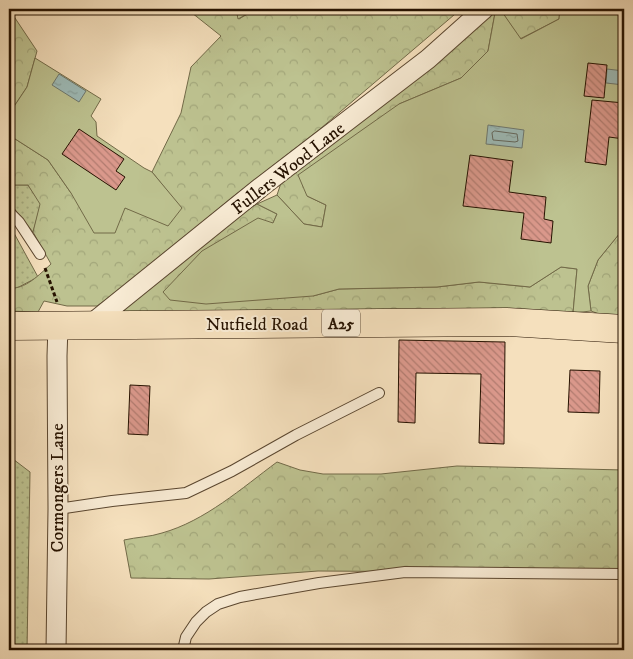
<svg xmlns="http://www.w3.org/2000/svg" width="633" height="659" font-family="'IM FELL DW Pica',serif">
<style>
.grass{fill:url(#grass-dots);stroke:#726a48}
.forest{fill:url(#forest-crowns);stroke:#726a48}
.garden{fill:#bdc290;stroke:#726a48}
.water{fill:url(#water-ripples);stroke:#6d776e}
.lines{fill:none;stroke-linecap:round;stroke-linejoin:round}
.shore{stroke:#62665c;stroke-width:1}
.building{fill:url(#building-back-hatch);stroke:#261200}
.lane-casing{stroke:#5a462f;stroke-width:12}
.street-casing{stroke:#5a462f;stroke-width:21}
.primary-casing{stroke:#261200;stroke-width:29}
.path{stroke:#261200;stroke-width:3;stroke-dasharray:4 2.5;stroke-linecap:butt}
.lane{stroke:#f8ebd4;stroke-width:10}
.street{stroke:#f8ebd4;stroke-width:19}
.primary{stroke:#f5e0bd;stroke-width:28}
.labels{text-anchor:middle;stroke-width:4;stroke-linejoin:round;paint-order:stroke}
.shield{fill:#f8ebd4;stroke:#655340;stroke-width:1}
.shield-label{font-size:16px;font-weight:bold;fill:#261200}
.street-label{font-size:18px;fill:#261200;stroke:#f8ebd4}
</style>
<defs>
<pattern id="grass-dots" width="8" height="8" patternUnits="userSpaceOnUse" patternTransform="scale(1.25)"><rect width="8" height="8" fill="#bdc290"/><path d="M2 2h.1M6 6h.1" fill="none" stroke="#a2a67a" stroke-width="1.8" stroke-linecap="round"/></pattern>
<pattern id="forest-crowns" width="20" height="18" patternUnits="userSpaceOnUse" patternTransform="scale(1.25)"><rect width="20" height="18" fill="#bdc290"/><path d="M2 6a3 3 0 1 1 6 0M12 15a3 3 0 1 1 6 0" fill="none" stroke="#a2a67a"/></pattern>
<pattern id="water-ripples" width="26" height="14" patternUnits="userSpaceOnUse" patternTransform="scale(1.25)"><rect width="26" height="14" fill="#9dbbb8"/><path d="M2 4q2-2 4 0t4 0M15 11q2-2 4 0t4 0" fill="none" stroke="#87a09c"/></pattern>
<pattern id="building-back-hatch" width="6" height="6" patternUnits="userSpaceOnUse" patternTransform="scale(1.25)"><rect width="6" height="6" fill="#da988b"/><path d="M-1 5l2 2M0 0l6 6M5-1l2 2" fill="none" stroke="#b17b6f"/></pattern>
</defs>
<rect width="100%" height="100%" fill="#f5e0bd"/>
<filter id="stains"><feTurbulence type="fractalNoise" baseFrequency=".004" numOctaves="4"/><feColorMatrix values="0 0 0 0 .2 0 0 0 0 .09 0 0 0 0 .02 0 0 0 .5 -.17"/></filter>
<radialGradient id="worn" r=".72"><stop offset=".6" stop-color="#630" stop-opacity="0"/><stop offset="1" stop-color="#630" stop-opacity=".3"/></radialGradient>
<g class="grass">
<polygon points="9,185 28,185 41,204 33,232 9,202"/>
<polygon points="9,224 38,277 15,289 9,288"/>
<polygon points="9,456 30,472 27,650 9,650"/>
</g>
<g class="forest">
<polygon points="9,9 37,51 27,87 9,114"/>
<path d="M187,9H236L239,19L256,9H461L320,129L230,199L131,282L97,306H67L44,301L38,312L9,311V288C25,290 40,274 51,264L33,232L40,204L28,185H9V135L48,160L71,193L125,208H181L152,172L181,113L191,67L221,36Z"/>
<polygon points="500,9 560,9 559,19 520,39"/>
<polygon points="495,13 488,51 461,78 399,104 307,196 326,205 322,227 304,224 277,195 282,180 481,19"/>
<polygon points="257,204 277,214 273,223 313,296 339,289 437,287 479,282 530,287 561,267 577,269 573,313 133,317 122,310 231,219"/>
<polygon points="624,228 624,323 591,311 588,286 598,260"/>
<path d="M277,462L300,470L323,474H381L457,466L624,470V573L318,571L209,579L131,578L124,540C137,537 150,537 162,533C205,521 242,488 277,462Z"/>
</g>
<g class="garden">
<polygon points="236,9 256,9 238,19"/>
<polygon points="500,9 521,39 559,19 560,9 624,9 624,228 598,260 588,286 591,311 573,313 577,269 561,267 530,287 479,282 437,287 339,289 313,296 206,304 170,300 163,292 202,251 258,218 273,223 277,214 257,204 277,195 304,224 322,227 326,205 307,196 298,175 399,104 461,78 488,51 495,13"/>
<polygon points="35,58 101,99 91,116 96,122 97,136 144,168 152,172 182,208 168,226 125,208 115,233 94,233 71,193 48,160 9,135 9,114 27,87"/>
</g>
<g class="water">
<polygon points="607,69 624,71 624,85 606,83"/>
<polygon points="59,74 86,91 79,102 52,85"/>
<polygon points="488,125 524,130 522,148 486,144"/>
</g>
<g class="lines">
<polygon class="shore" points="495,131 517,134 518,141 515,142 493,140 492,133"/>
</g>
<g class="building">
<polygon points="588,63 607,65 604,98 584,96"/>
<polygon points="592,100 624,103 624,139 609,137 606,165 585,162"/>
<polygon points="79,129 124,159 116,171 125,177 116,190 62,154"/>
<polygon points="470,155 513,161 509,192 546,197 544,219 553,221 551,243 521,239 524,213 463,206"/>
<polygon points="399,340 505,342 504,444 479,443 481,374 416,373 415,423 398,422"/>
<polygon points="570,370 600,371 599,413 568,412"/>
<polygon points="130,385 150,386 148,435 128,434"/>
</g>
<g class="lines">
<defs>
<g id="lane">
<polyline points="9,212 19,222 40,254"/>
<polyline points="58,509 112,501 186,493 232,471 296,435 379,393"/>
<polyline points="183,650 186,637 196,622 206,612 218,604 240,597 319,583 405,572 624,574"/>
</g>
<g id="street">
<polyline points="90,325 261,187 428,59 484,9"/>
<polyline points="56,650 58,509 57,356 58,326"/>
</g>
<polyline id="primary" points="9,326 507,322 624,329"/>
</defs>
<use href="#lane" class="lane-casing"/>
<use href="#street" class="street-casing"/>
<use href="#primary" class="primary-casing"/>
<polyline class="path" points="45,268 57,302"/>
<use href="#lane" class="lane"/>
<use href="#street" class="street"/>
<use href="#primary" class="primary"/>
</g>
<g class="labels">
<rect class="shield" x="322" y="309.5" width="38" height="27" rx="4"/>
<g class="shield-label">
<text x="341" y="329">A25</text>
</g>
<g class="street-label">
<text transform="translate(288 168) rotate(-38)" y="6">Fullers Wood Lane</text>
<text x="257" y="330">Nutfield Road</text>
<text transform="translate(57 488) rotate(-90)" y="6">Cormongers Lane</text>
</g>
</g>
<rect width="633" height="659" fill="none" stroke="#f5e0bd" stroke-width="30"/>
<rect x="10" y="10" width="613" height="639" fill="none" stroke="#261200" stroke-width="2.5"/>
<rect x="15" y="15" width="603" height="629" fill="none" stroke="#261200"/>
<rect width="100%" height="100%" filter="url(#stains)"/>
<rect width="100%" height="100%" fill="url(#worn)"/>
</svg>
